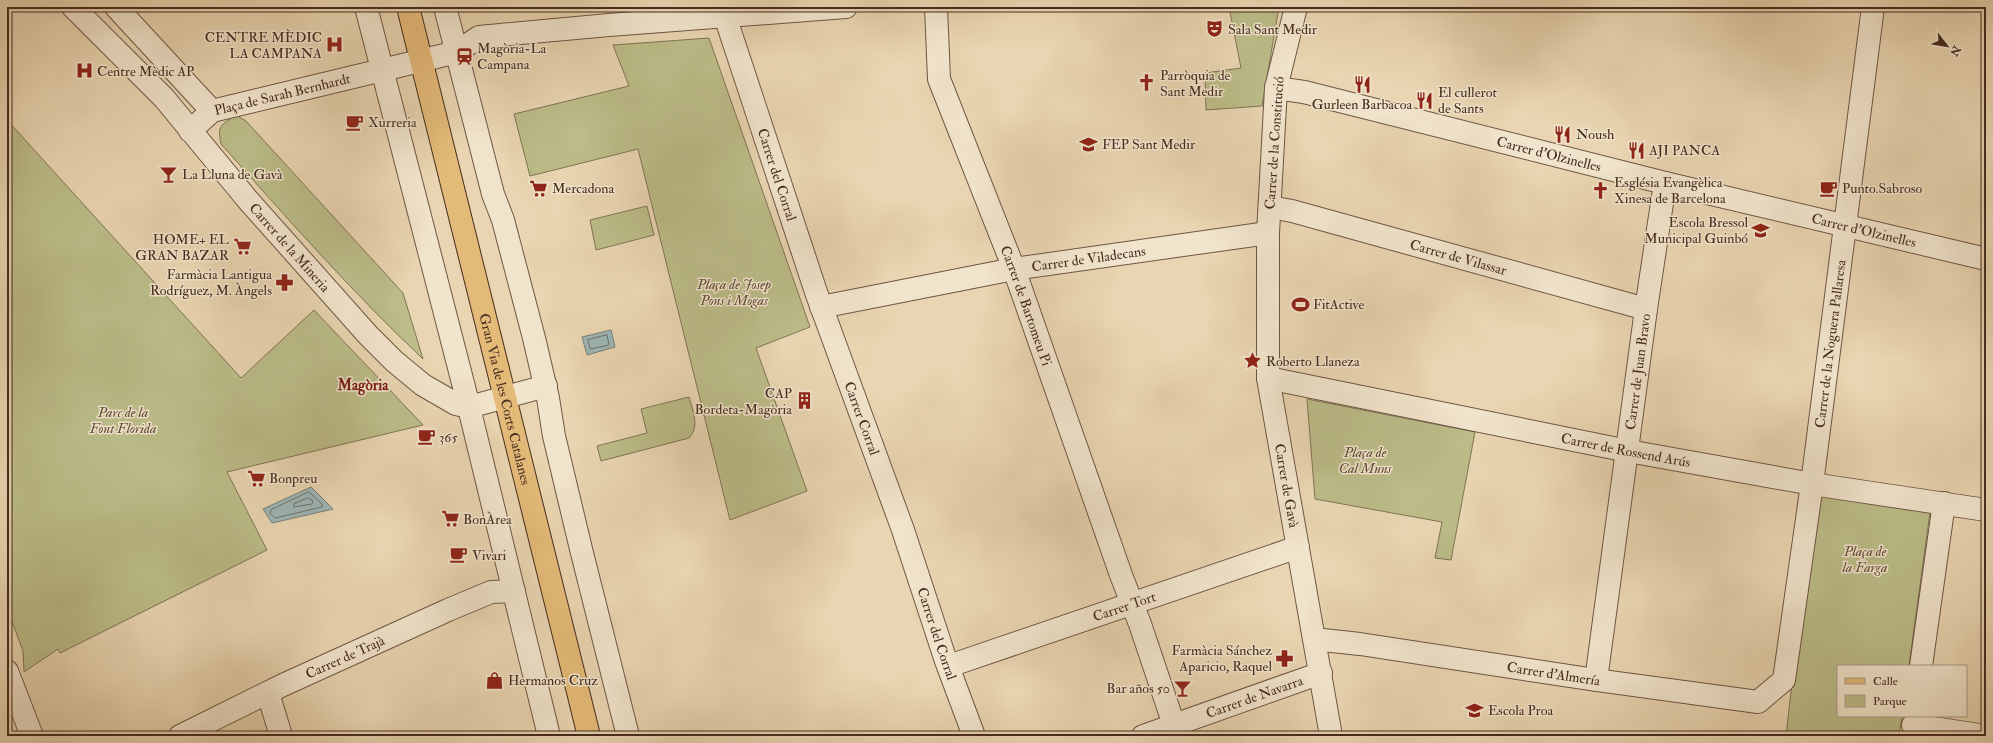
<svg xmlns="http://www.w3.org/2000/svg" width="1993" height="743" font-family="'IM FELL Double Pica',serif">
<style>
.green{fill:#bbbc88;stroke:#807454}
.water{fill:#9cb6b7;stroke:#797f7a}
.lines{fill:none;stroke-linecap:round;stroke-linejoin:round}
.shore{stroke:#70716b;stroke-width:1}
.minor-casing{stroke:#6e5644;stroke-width:24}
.major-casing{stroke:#452c1f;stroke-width:24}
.minor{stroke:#f1e4cc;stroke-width:22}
.major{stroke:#e4ba78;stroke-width:22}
.labels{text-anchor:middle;stroke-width:3;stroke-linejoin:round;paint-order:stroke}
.poi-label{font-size:14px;fill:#452c1f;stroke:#f1e4cc;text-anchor:start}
.street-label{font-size:14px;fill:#452c1f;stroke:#f1e4cc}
.park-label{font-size:14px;font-style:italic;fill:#5d4934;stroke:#f1e4cc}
.neighbourhood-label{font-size:15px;font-weight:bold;fill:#7a1f14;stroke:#f1e4cc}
</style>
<rect width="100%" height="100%" fill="#e9d5b1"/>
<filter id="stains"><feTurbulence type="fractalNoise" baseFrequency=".005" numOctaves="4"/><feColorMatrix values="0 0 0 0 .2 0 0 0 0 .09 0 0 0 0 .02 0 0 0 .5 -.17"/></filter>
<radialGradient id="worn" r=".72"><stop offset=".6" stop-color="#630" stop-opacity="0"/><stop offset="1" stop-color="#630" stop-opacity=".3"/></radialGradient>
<g class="green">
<polygon points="1229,7 1279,7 1262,106 1206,110 1205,73 1241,68"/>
<polygon points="709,38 810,327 756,348 807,491 730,520 638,149 530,176 514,114 629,86 613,45"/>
<path d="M236,115L246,121L403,293L423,359C352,292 287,218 221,144C217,125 221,125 236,115Z"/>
<polygon points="7,120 241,378 314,310 423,425 227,472 267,550 60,653 58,649 24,672 23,651 7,608"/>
<polygon points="647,206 654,235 596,250 590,220"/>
<path d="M689,397C693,412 700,426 689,438L601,461L597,446L647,433L641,409Z"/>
<polygon points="1307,399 1475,432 1451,560 1435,558 1442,522 1315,499"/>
<polygon points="1819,491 1930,512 1909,666 1838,666 1838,716 1902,716 1899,736 1786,736 1811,514"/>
</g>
<g class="water">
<polygon points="611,330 615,347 587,355 582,337"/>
<polygon points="311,487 333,509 272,523 263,509"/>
</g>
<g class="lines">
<g class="shore">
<polygon points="607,335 609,345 590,349 588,340"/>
<polygon points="309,492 322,504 322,507 275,518 270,513 271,510"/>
<polygon points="308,498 313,501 312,504 294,507 294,504"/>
</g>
<defs>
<g id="minor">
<path id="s1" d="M73,7L164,98L247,199L368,335L394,361L423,385L456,404L469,407L546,386"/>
<polyline points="116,7 212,111"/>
<polyline points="366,7 464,387 549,736"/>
<polyline points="445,7 493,194 503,220 534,338 548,398 554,436 581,549 628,736"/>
<path id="s2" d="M936,7L939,79L1014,269L1121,575L1140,624L1174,725"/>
<path id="s3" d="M1296,7L1276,88L1268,233V378L1331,736"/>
<path id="s4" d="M725,16L816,292L903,530L946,661L974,736"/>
<path id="s5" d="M1276,88L1304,92L1665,183L1986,259"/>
<path id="s6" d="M190,131L212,111L457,52L479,37L609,25L846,7"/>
<path id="s7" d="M1270,207L1292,211L1646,309"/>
<path id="s8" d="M821,307L1014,269L1268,233"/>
<path id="s9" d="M1268,378L1628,451L1812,484L1986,510"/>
<path id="s10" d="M1315,641L1323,640L1360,644L1596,680L1758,702L1784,680L1812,484L1873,7"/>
<path id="s11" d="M949,666L1298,547"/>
<polyline points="1921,666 1944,503"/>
<polyline points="7,671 32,736"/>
<path id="s12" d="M1596,680L1646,309L1665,183"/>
<polyline points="268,693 281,736"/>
<polyline points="1913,725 1986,736"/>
<path id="s13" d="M180,736L283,685L448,610L491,592L514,591"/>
<path id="s14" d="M1143,736L1321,673"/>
</g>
<g id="major">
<path id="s15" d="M408,7L589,736"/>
</g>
</defs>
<use href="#minor" class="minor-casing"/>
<use href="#major" class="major-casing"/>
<use href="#minor" class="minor"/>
<use href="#major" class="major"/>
</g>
<defs>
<symbol id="theatre-bare" viewBox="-9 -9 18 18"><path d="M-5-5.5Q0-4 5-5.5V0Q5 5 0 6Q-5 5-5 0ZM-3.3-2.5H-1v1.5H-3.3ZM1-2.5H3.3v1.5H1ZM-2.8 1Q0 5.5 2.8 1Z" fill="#8f2418" stroke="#f1e4cc" stroke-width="2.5" paint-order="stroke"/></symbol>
<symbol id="hospital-bare" viewBox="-9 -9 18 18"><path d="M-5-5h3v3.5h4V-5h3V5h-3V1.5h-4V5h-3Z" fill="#8f2418" stroke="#f1e4cc" stroke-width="2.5" paint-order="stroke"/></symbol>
<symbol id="station-bare" viewBox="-9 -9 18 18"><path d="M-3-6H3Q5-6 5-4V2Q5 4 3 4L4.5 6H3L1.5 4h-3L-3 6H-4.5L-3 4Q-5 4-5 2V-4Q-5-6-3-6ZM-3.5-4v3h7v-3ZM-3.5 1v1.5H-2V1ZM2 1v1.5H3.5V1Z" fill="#8f2418" stroke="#f1e4cc" stroke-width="2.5" paint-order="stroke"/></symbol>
<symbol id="church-bare" viewBox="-9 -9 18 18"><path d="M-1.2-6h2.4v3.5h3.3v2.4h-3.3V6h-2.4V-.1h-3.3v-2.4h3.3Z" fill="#8f2418" stroke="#f1e4cc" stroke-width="2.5" paint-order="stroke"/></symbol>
<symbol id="restaurant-bare" viewBox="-9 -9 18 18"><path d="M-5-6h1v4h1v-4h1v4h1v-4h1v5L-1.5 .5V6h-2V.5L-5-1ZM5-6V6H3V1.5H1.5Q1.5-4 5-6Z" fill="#8f2418" stroke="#f1e4cc" stroke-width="2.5" paint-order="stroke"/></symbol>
<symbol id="cafe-bare" viewBox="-9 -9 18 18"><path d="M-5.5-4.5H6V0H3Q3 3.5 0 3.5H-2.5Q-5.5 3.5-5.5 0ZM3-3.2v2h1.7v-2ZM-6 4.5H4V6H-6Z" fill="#8f2418" stroke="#f1e4cc" stroke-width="2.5" paint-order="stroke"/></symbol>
<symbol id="school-bare" viewBox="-9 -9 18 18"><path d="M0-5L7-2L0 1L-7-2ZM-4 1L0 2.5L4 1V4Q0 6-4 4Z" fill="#8f2418" stroke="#f1e4cc" stroke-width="2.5" paint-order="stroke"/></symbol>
<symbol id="bar-bare" viewBox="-9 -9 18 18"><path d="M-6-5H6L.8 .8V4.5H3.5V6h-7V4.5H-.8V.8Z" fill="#8f2418" stroke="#f1e4cc" stroke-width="2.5" paint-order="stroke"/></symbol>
<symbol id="supermarket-bare" viewBox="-9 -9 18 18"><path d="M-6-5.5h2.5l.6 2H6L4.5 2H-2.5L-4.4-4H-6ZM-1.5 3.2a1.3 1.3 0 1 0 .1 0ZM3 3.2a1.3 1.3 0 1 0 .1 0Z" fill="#8f2418" stroke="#f1e4cc" stroke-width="2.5" paint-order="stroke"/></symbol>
<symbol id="pharmacy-bare" viewBox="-9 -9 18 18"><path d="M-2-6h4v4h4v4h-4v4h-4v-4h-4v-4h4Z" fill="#8f2418" stroke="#f1e4cc" stroke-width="2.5" paint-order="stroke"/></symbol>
<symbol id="stadium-bare" viewBox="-9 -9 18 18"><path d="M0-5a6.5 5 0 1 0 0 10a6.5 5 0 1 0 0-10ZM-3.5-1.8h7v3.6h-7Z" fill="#8f2418" stroke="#f1e4cc" stroke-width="2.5" paint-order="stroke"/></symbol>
<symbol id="sight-bare" viewBox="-9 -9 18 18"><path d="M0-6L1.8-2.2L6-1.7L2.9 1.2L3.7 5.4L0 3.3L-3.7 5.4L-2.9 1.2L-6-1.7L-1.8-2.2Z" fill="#8f2418" stroke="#f1e4cc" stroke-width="2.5" paint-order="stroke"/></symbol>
<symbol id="building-bare" viewBox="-9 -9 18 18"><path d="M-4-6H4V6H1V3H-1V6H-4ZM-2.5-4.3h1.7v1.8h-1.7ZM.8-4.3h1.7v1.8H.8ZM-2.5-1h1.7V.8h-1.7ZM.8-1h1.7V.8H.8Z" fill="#8f2418" stroke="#f1e4cc" stroke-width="2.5" paint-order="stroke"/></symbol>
<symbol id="shop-bare" viewBox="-9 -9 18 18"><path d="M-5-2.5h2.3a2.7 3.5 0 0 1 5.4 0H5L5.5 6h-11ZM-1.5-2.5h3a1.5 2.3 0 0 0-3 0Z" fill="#8f2418" stroke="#f1e4cc" stroke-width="2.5" paint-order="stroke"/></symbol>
</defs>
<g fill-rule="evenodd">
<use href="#theatre-bare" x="1202" y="16" width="25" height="25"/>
<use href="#hospital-bare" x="322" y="32" width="25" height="25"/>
<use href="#station-bare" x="452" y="44" width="25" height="25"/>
<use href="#hospital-bare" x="72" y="58" width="25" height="25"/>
<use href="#church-bare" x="1134" y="70" width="25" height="25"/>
<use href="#restaurant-bare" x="1350" y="72" width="25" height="25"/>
<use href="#restaurant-bare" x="1412" y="88" width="25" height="25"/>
<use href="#cafe-bare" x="342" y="110" width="25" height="25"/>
<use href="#restaurant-bare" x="1550" y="122" width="25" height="25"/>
<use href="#school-bare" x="1076" y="132" width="25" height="25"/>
<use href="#restaurant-bare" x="1624" y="138" width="25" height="25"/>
<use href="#bar-bare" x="156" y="162" width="25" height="25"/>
<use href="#supermarket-bare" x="526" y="176" width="25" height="25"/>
<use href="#cafe-bare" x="1816" y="176" width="25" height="25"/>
<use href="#church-bare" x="1588" y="178" width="25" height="25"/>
<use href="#school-bare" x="1748" y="218" width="25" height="25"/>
<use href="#supermarket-bare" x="230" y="234" width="25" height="25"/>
<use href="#pharmacy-bare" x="272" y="270" width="25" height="25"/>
<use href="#stadium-bare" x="1288" y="292" width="25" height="25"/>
<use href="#sight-bare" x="1240" y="348" width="25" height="25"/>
<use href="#building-bare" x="792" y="388" width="25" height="25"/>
<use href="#cafe-bare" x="414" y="424" width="25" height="25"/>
<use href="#supermarket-bare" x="244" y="466" width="25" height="25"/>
<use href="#supermarket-bare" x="438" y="506" width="25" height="25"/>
<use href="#cafe-bare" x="446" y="542" width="25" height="25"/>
<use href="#pharmacy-bare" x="1272" y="646" width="25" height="25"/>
<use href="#shop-bare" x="482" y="668" width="25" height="25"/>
<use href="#bar-bare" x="1170" y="676" width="25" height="25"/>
<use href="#school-bare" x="1462" y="698" width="25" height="25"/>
</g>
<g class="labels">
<g class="poi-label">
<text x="1228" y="34">Sala Sant Medir</text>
<text x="322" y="42" text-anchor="end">CENTRE MÈDIC<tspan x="322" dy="16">LA CAMPANA</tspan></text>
<text x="477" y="53">Magòria-La<tspan x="477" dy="16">Campana</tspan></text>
<text x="97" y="76">Centre Mèdic AP</text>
<text x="1160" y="80">Parròquia de<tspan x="1160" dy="16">Sant Medir</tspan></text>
<text x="1438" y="97">El cullerot<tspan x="1438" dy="16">de Sants</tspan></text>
<text x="1362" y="109" text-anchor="middle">Gurleen Barbacoa</text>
<text x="368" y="127">Xurreria</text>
<text x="1576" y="139">Noush</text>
<text x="1102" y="149">FEP Sant Medir</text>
<text x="1649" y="155">AJI PANCA</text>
<text x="182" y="179">La Lluna de Gavà</text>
<text x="1614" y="187">Església Evangèlica<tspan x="1614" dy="16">Xinesa de Barcelona</tspan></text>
<text x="552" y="193">Mercadona</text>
<text x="1842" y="193">Punto.Sabroso</text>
<text x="1748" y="227" text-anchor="end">Escola Bressol<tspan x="1748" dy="16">Municipal Guinbó</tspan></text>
<text x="229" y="244" text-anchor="end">HOME+ EL<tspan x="229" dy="16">GRAN BAZAR</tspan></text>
<text x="272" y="279" text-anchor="end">Farmàcia Lantigua<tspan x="272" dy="16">Rodríguez, M. Àngels</tspan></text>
<text x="1313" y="309">FitActive</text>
<text x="1266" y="366">Roberto Llaneza</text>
<text x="792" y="398" text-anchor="end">CAP<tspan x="792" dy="16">Bordeta-Magòria</tspan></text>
<text x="439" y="442">365</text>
<text x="269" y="483">Bonpreu</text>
<text x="463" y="524">BonÀrea</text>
<text x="472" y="560">Vivari</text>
<text x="1272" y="655" text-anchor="end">Farmàcia Sánchez<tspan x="1272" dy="16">Aparicio, Raquel</tspan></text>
<text x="508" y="685">Hermanos Cruz</text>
<text x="1170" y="693" text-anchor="end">Bar años 50</text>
<text x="1488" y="715">Escola Proa</text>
</g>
<g class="street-label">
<text dy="5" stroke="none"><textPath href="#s6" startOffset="102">Plaça de Sarah Bernhardt</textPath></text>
<text transform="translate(1274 143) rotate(-86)" y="5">Carrer de la Constitució</text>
<text dy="5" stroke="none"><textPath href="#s5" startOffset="281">Carrer d'Olzinelles</textPath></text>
<text dy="5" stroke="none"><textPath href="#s4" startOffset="167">Carrer del Corral</textPath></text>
<text dy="5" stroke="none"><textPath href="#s5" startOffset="605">Carrer d'Olzinelles</textPath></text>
<text dy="5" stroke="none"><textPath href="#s1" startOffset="324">Carrer de la Mineria</textPath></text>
<text dy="5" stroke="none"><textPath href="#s7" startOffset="195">Carrer de Vilassar</textPath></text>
<text dy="5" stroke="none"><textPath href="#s8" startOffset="272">Carrer de Viladecans</textPath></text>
<text dy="5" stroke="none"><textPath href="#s2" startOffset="315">Carrer de Bartomeu Pi</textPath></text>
<text dy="5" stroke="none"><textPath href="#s10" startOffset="821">Carrer de la Noguera Pallaresa</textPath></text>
<text dy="5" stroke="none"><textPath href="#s12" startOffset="311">Carrer de Juan Bravo</textPath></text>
<text dy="5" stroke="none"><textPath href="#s15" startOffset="404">Gran Via de les Corts Catalanes</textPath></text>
<text dy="5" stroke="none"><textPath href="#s4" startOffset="425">Carrer Corral</textPath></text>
<text dy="5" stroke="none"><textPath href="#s9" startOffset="365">Carrer de Rossend Arús</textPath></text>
<text dy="5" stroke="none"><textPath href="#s3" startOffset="483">Carrer de Gavà</textPath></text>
<text dy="5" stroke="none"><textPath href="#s11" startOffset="185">Carrer Tort</textPath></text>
<text dy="5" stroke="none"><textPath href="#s4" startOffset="653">Carrer del Corral</textPath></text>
<text dy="5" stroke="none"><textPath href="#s13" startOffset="183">Carrer de Trajà</textPath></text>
<text dy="5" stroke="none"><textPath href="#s10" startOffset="241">Carrer d'Almería</textPath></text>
<text dy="5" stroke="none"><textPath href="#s14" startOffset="118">Carrer de Navarra</textPath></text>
</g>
<g class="park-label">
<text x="734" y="289">Plaça de Josep<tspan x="734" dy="16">Pons i Mogas</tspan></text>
<text x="123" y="417">Parc de la<tspan x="123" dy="16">Font Florida</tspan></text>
<text x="1365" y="457">Plaça de<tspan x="1365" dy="16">Cal Muns</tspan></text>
<text x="1865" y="556">Plaça de<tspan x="1865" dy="16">la Farga</tspan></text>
</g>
<g class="neighbourhood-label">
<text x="363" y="390">Magòria</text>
</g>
</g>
<rect width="1993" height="743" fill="none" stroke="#e9d5b1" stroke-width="24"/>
<rect x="8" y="8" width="1977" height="727" fill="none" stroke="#452c1f" stroke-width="2"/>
<rect x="12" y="12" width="1969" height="719" fill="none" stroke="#452c1f"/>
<rect x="1837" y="665" width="130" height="52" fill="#f1e4cc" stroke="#ac9a87"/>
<rect x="1845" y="678" width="20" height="6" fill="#e4ba78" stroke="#ac9a87"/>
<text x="1873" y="685" font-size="12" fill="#452c1f">Calle</text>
<rect x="1845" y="695" width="20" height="12" fill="#bbbc88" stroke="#ac9a87"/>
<text x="1873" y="705" font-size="12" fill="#452c1f">Parque</text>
<g transform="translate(1947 46) rotate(121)" stroke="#f1e4cc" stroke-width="3" paint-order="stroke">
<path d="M0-3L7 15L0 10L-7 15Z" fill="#452c1f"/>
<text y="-6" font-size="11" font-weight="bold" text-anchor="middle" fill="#452c1f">N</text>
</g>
<rect width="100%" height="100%" filter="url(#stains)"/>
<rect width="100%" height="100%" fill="url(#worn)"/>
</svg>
